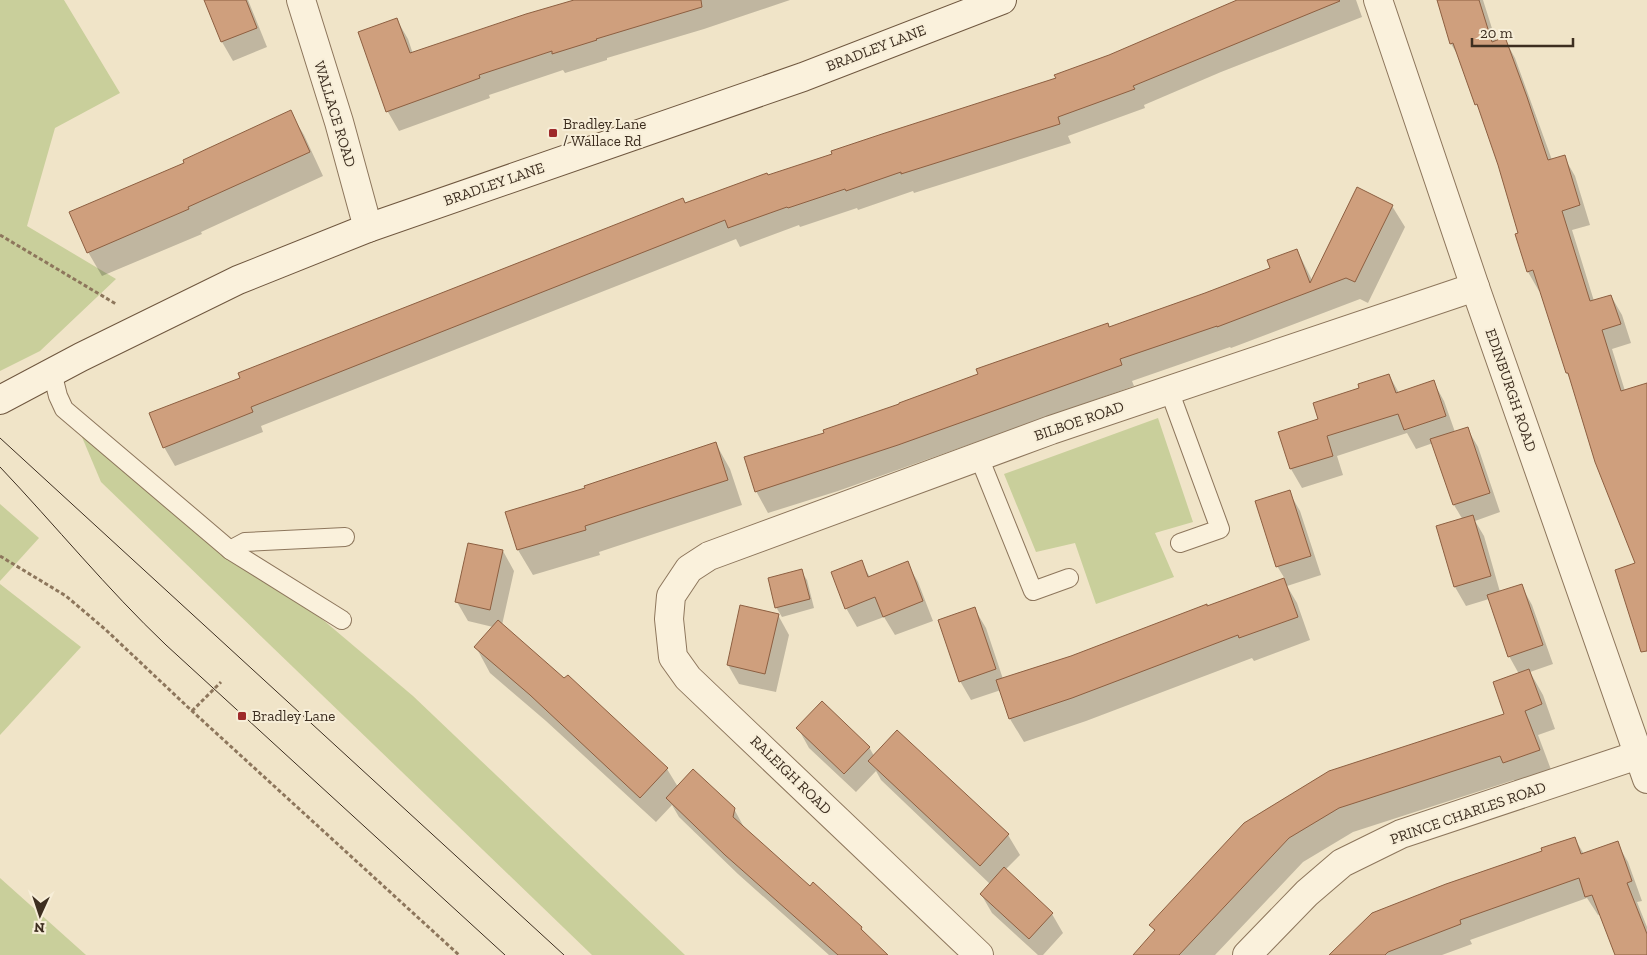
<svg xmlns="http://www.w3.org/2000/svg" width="1647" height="955" font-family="'Zilla Slab',serif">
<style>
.green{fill:#c9cf9b}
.shadow{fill:#0003}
.building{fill:#cf9f7d;stroke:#8d5f41}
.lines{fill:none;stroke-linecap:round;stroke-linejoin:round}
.lane-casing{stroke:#8d765c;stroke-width:20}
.street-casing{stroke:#8d765c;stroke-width:30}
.secondary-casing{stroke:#6f573f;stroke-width:30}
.path{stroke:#8d765c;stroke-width:3;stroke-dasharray:4 2.5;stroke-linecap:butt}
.lane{stroke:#faf1dc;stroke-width:18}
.street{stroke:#faf1dc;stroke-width:28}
.secondary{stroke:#faf1dc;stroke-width:28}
.tram{stroke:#3d2e20;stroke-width:1}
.poi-dot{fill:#9e2a2b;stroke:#f7eed8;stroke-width:2}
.labels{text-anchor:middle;stroke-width:4;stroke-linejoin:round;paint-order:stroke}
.street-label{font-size:15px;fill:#3d2e20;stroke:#f7eed8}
.poi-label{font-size:15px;fill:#3d2e20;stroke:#f7eed8;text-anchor:start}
</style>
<rect width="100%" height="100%" fill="#f0e4c8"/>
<g class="green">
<polygon points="0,0 64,0 120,93 55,128 27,226 116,279 40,351 0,371"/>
<polygon points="68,404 413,696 685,955 592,955 101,482"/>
<polygon points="1158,418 1193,522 1155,533 1174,577 1096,604 1075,543 1036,552 1004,474"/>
<polygon points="0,504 39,538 0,581"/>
<polygon points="0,584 81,647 0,735"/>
<polygon points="0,878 86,955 0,955"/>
</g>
<g class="shadow">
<polygon points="205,0 248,0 267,47 233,61 222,42"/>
<polygon points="578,0 790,0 704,29 607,58 607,60 565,73 563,70 489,95 490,98 399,131 388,112 359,33 397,20 408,39 413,54"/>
<polygon points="1239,0 1356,0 1362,17 1221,72 1144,105 1145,108 1068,136 1071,143 914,193 913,191 858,210 857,208 800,227 799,225 740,247 736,239 261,426 263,432 175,466 164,447 686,204 1057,79"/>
<polygon points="1437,0 1483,0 1496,41 1504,38 1515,58 1552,160 1564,157 1575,176 1590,225 1572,230 1594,301 1611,296 1622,315 1631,343 1612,349 1625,391 1647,384 1647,534 1567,373 1541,290 1539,291 1528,272 1516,235 1520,234 1499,165 1481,112 1476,104 1459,57 1451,44"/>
<polygon points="290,112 304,135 323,176 201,232 202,234 102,276 88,252 186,164"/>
<polygon points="1392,206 1405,227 1368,303 1360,299 1231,348 1230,347 1132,381 1134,386 838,491 768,513 756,491 825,434 1272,269 1297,250 1312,280"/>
<polygon points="1389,375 1399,393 1433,381 1444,401 1455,432 1467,428 1478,447 1500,512 1475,521 1484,536 1500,592 1521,585 1532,605 1553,664 1530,672 1543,695 1555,729 1538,735 1553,775 1518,787 1514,780 1353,832 1303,862 1215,955 1135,955 1155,932 1151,925 1245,824 1506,715 1519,674 1509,656 1489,599 1466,606 1455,587 1463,520 1454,505 1433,443 1416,449 1407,433 1337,456 1343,475 1302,488 1291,469 1280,433 1320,420 1361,389"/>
<polygon points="716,444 730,469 742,505 599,552 600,555 533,575 518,550 507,513 586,489"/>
<polygon points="1289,492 1300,511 1321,575 1287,586 1297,603 1310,640 1254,661 1252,658 1086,721 1024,742 1010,719 1001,690 971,700 960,681 974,608 986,628 1003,679 1071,657 1285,579 1277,566"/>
<polygon points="503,551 514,571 502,625 667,769 678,787 734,809 745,829 810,887 861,928 866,935 886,955 829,955 738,874 679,817 672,805 656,822 546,721 490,673 476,647 493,627 468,621 457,602"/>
<polygon points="861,562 870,577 907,563 918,582 933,621 895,635 884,617 857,627 846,608"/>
<polygon points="801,571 807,580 814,608 782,617 776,607"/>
<polygon points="778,615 789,635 776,692 739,684 728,665"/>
<polygon points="798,728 869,747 874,756 897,732 1008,835 1020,855 1005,870 1052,914 1063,933 1043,955 1038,955 992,913 981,894 990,884 881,780 876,771 856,792 809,748"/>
<polygon points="1574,838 1584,854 1617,843 1628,862 1642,901 1637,902 1647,927 1647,955 1617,955 1601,914 1598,915 1587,898 1470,940 1472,944 1442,955 1330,955"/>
</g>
<g class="building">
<polygon points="204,0 246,0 257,28 221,42"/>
<polygon points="574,0 701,0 702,7 596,39 597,40 552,54 552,51 479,75 480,78 386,112 358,32 397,18 410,53 526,14"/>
<polygon points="1237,0 1339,0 1340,1 1133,86 1135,89 1058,117 1060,124 901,174 901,172 846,191 845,189 788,208 787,207 728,228 725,220 251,407 253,412 163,448 149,413 240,378 238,373 683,198 685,203 767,173 768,175 832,154 831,151 882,134 1056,78 1054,75 1109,55"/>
<polygon points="1437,0 1479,0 1492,42 1505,37 1527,97 1548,160 1565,155 1580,205 1562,211 1590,301 1611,295 1621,324 1602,330 1621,391 1647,383 1647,651 1641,652 1615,570 1635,563 1595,462 1568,373 1566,373 1533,270 1527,272 1515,234 1518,233 1498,165 1477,104 1475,105 1453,43 1450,44"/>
<polygon points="291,110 310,152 188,207 189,209 87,253 69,212 184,163 183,160"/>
<polygon points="1357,187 1393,205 1355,282 1346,278 1217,327 1217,326 1120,359 1122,365 898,445 755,492 744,457 824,433 823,430 899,404 899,403 978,374 976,369 1108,323 1109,327 1205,293 1270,268 1267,260 1297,249 1310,283"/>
<polygon points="1389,374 1396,393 1434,380 1446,416 1404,430 1398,414 1327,436 1333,456 1290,469 1278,432 1318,419 1313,403 1359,388 1358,384"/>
<polygon points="1468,427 1490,493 1453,505 1430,439"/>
<polygon points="716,442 728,480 585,526 586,530 517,550 505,512 585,488 584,486"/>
<polygon points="1290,490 1311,556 1276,567 1255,501"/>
<polygon points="1473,515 1491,576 1454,587 1436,526"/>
<polygon points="468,543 503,550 490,610 455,602"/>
<polygon points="862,560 868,577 908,561 923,601 883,617 875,597 845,609 831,572"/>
<polygon points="802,569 810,599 775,608 768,578"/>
<polygon points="1284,578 1298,617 1239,638 1238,635 1072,698 1009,719 996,680 1071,656 1207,604 1207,606"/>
<polygon points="1522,584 1543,645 1508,657 1487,595"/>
<polygon points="740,605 779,614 765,674 727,665"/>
<polygon points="975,607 996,669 959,682 938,620"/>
<polygon points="498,620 564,678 568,675 668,768 640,798 530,695 474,647"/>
<polygon points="1529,669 1542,704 1525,711 1540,750 1503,763 1500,756 1339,808 1289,838 1179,955 1133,955 1155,930 1149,925 1244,823 1329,771 1504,714 1493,682"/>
<polygon points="822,701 870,747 844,774 796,728"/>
<polygon points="897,730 1009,834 980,866 868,761"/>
<polygon points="693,769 735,808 733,817 810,886 813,882 862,927 861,929 888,955 838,955 725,855 666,798"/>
<polygon points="1575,837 1581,854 1618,841 1632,881 1627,883 1647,934 1647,955 1615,955 1592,895 1585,897 1579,878 1460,920 1461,924 1388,952 1385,955 1329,955 1372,913 1446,884 1542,851 1541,848"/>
<polygon points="1004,867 1053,913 1029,939 980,894"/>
</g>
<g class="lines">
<defs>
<g id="lane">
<polyline points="52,372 58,396 64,409 230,550 245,542 345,537"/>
<polyline points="1169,390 1220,529 1180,543"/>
<polyline points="979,457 1033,591 1069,578"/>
<polyline points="230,550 342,620"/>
</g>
<g id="street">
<polyline points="301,0 339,122 368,228"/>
<polyline points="1378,0 1475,287 1647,779"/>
<polyline points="979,955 688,678 673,657 669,619 671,596 689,569 709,556 1051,430 1475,287"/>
<polyline points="1247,955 1307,893 1342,863 1401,834 1647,752"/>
</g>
<polyline id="secondary" points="0,400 81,357 238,280 368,228 803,77 1002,0"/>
</defs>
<use href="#lane" class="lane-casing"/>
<use href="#street" class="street-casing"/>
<use href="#secondary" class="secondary-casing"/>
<g class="path">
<polyline points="0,235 116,304"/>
<polyline points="0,556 66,596 106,630 192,711 459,955"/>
<polyline points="192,711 221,682"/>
</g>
<use href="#lane" class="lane"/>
<use href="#street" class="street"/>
<use href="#secondary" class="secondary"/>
<g class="tram">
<polyline points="0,438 564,955"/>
<path d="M0,467C56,526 107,589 166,645L505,955"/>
</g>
</g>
<g class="poi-dot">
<rect x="548" y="128" width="10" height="10" rx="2.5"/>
<rect x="237" y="711" width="10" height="10" rx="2.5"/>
</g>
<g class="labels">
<g class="street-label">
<text transform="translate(876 48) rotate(-21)" y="5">BRADLEY LANE</text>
<text transform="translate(335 114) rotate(73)" y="5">WALLACE ROAD</text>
<text transform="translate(494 184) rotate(-19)" y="5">BRADLEY LANE</text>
<text transform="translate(1511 390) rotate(71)" y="5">EDINBURGH ROAD</text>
<text transform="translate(1079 421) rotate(-19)" y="5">BILBOE ROAD</text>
<text transform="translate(791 775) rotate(44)" y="5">RALEIGH ROAD</text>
<text transform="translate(1468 813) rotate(-19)" y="5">PRINCE CHARLES ROAD</text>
</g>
<g class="poi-label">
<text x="563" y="129">Bradley Lane<tspan x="563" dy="17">/ Wallace Rd</tspan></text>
<text x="252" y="721">Bradley Lane</text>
</g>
</g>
<g transform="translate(40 915) rotate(183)" stroke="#f7eed8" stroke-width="4" paint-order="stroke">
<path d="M0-4L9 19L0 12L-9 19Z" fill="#3d2e20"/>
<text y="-8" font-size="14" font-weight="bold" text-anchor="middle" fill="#3d2e20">N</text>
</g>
<path d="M1472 38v8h101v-8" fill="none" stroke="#3d2e20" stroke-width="2.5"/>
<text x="1480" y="38" font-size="15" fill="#3d2e20" stroke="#f7eed8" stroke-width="4" paint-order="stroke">20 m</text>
</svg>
